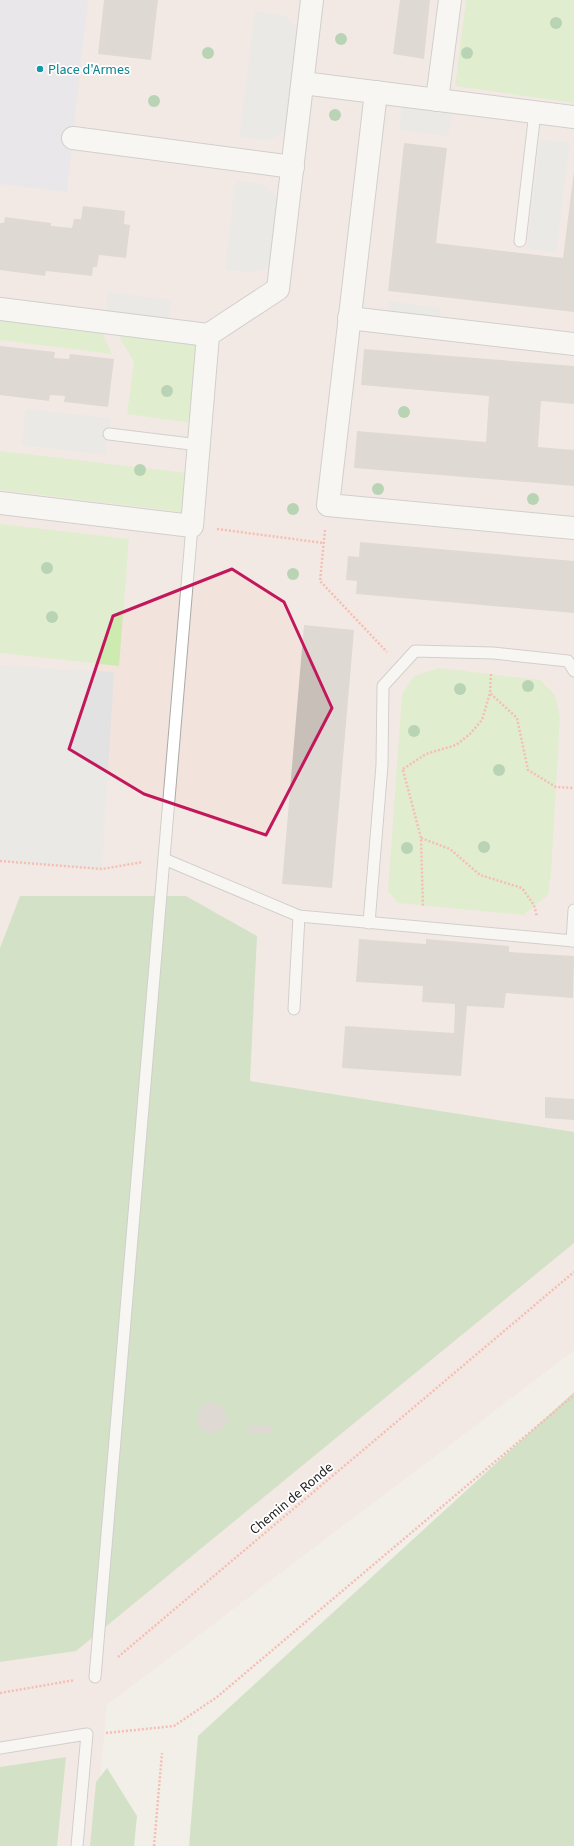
<svg xmlns="http://www.w3.org/2000/svg" width="574" height="1846" font-family="'Source Sans 3',sans-serif">
<style>
.military{fill:#f3e3dd}
.grass{fill:#cdebb0}
.forest{fill:#add19e}
.parking{fill:#e2e2e2}
.plaza{fill:#dddde8}
.building{fill:#c7bfb8}
.lines{fill:none;stroke-linecap:round;stroke-linejoin:round}
.lane-casing{stroke:#a9a9a9;stroke-width:13}
.street-casing{stroke:#a9a9a9;stroke-width:24}
.path{stroke:#fa8072;stroke-width:2.5;stroke-dasharray:2 2;stroke-linecap:butt}
.lane{stroke:#fff;stroke-width:11}
.street{stroke:#fff;stroke-width:22}
.tree{fill:#74b475}
.marked{fill:none;stroke:#c2185b;stroke-width:3;stroke-linejoin:round}
.culture-dot{fill:#0f9aa8;stroke:#fff;stroke-width:1.5}
.labels{text-anchor:middle;stroke-width:3.5;stroke-linejoin:round;paint-order:stroke}
.culture-label{font-size:14px;fill:#0d838f;stroke:#fff;text-anchor:start}
.street-label{font-size:14px;fill:#222;stroke:#fff}
</style>
<rect width="100%" height="100%" fill="#f2efe9"/>
<polygon class="military" points="0,0 574,0 574,1351 107,1705 94,1846 0,1846"/>
<g class="grass">
<polygon points="466,0 574,0 574,103 455,86"/>
<polygon points="0,319 102,332 112,354 0,340"/>
<polygon points="117,333 199,344 192,423 127,414 134,362"/>
<polygon points="0,451 187,473 182,512 0,490"/>
<polygon points="0,524 129,539 119,666 0,653"/>
<polygon points="440,668 540,680 555,695 560,717 551,874 548,895 523,915 398,903 388,891 402,694 414,676"/>
</g>
<g class="forest">
<polygon points="20,896 186,896 257,936 250,1081 574,1132 574,1243 76,1651 0,1662 0,948"/>
<polygon points="574,1392 574,1846 189,1846 198,1736"/>
<polygon points="66,1757 57,1846 0,1846 0,1767"/>
<polygon points="107,1768 137,1816 134,1846 90,1846 96,1782"/>
</g>
<g class="parking">
<polygon points="255,11 284,15 308,38 299,124 268,141 239,137"/>
<polygon points="413,96 449,101 452,116 449,136 399,130 402,109"/>
<polygon points="540,139 570,142 556,253 527,249"/>
<polygon points="235,181 263,184 288,207 282,260 252,273 225,269"/>
<polygon points="108,292 171,300 169,319 155,328 121,324 106,311"/>
<polygon points="389,301 441,308 439,323 387,316"/>
<polygon points="26,409 111,418 106,455 21,445"/>
<polygon points="0,665 114,672 102,869 0,861"/>
</g>
<polygon class="plaza" points="0,0 88,0 67,192 0,184"/>
<g class="building">
<polygon points="104,0 158,0 151,60 98,54"/>
<polygon points="400,0 430,0 424,59 393,54"/>
<polygon points="404,143 447,148 436,243 563,258 574,171 574,312 388,291"/>
<polygon points="83,206 125,211 124,224 130,225 126,258 99,255 97,267 93,267 92,276 46,271 45,276 0,270 0,223 4,223 5,217 51,223 51,226 72,228 74,219 81,219"/>
<polygon points="0,346 55,352 54,358 69,359 70,354 114,359 108,407 64,402 65,396 50,395 49,401 0,395"/>
<polygon points="364,349 574,366 574,404 541,401 538,447 574,450 574,486 354,468 357,431 486,442 489,396 361,385"/>
<polygon points="360,542 574,561 574,613 356,594 357,581 346,580 348,556 359,557"/>
<polygon points="304,625 354,630 332,888 282,884"/>
<polygon points="359,939 426,944 426,939 509,946 509,952 574,956 573,998 506,993 504,1008 467,1006 461,1076 342,1068 345,1026 454,1033 455,1004 422,1002 423,986 356,982"/>
<polygon points="545,1097 574,1099 574,1120 545,1118"/>
<circle cx="212" cy="1418" r="15"/>
<polygon points="247,1425 272,1426 272,1434 247,1434"/>
</g>
<g class="lines">
<defs>
<g id="lane">
<polyline points="520,241 535,112"/>
<polyline points="109,434 199,445"/>
<polyline points="164,859 299,916 574,941"/>
<polyline points="369,923 382,765 383,686 415,651 493,653 568,661 574,671"/>
<polyline points="572,941 574,910"/>
<polyline points="294,1009 299,916"/>
<polyline points="95,1677 192,526"/>
<polyline points="0,1748 87,1734 77,1846"/>
</g>
<g id="street">
<polyline points="303,83 574,117"/>
<polyline points="376,92 328,505 574,528"/>
<polyline points="437,100 450,0"/>
<polyline points="73,138 293,167"/>
<polyline points="0,309 208,335 278,289 312,0"/>
<polyline points="349,318 574,344"/>
<polyline points="0,503 192,526 208,335"/>
</g>
</defs>
<use href="#lane" class="lane-casing"/>
<use href="#street" class="street-casing"/>
<g class="path">
<polyline points="217,529 324,543"/>
<polyline points="325,530 320,581 387,652"/>
<polyline points="491,674 490,693 517,718 528,770 556,787 574,788"/>
<polyline points="403,769 426,754 456,745 470,734 482,720 490,693"/>
<polyline points="403,770 421,838 423,907"/>
<polyline points="421,838 450,849 480,875 522,888 534,905 537,917"/>
<polyline points="0,861 102,869 143,862"/>
<polyline points="118,1657 574,1272"/>
<polyline points="0,1693 75,1680"/>
<polyline points="106,1733 174,1726 217,1697 574,1395"/>
<polyline points="154,1846 162,1753"/>
</g>
<use href="#lane" class="lane"/>
<use href="#street" class="street"/>
</g>
<g class="tree">
<circle cx="556" cy="23" r="6"/>
<circle cx="341" cy="39" r="6"/>
<circle cx="208" cy="53" r="6"/>
<circle cx="467" cy="53" r="6"/>
<circle cx="154" cy="101" r="6"/>
<circle cx="335" cy="115" r="6"/>
<circle cx="167" cy="391" r="6"/>
<circle cx="404" cy="412" r="6"/>
<circle cx="140" cy="470" r="6"/>
<circle cx="378" cy="489" r="6"/>
<circle cx="533" cy="499" r="6"/>
<circle cx="293" cy="509" r="6"/>
<circle cx="47" cy="568" r="6"/>
<circle cx="293" cy="574" r="6"/>
<circle cx="52" cy="617" r="6"/>
<circle cx="528" cy="686" r="6"/>
<circle cx="460" cy="689" r="6"/>
<circle cx="414" cy="731" r="6"/>
<circle cx="499" cy="770" r="6"/>
<circle cx="484" cy="847" r="6"/>
<circle cx="407" cy="848" r="6"/>
</g>
<path d="M0 0H574V1846H0ZM232,569L284,602L332,708L266,835L144,794L69,749L113,616Z" fill="#f2efe9" fill-opacity=".55" fill-rule="evenodd"/>
<path class="marked" d="M232,569L284,602L332,708L266,835L144,794L69,749L113,616Z"/>
<circle class="culture-dot" cx="40" cy="69" r="4"/>
<g class="labels">
<g class="culture-label">
<text x="48" y="74">Place d'Armes</text>
</g>
<g class="street-label">
<text transform="translate(291 1498) rotate(-40)" y="5">Chemin de Ronde</text>
</g>
</g>
</svg>
